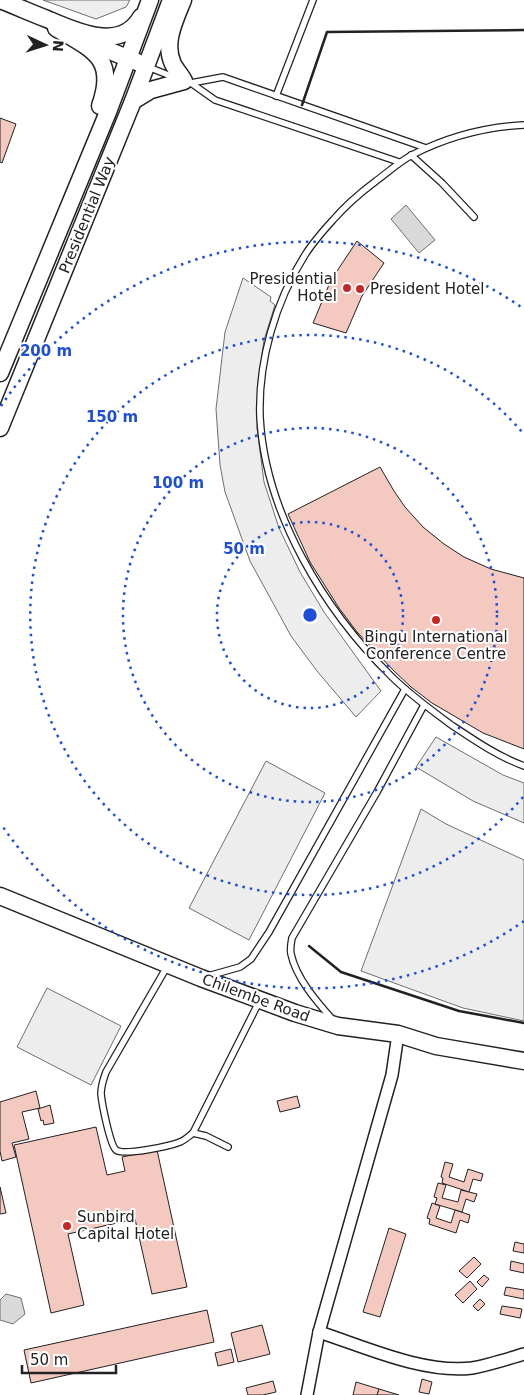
<svg xmlns="http://www.w3.org/2000/svg" width="524" height="1395" font-family="'DejaVu Sans',sans-serif">
<style>
.green{fill:#eee;stroke:#6f6f6f}
.parking{fill:#ededed;stroke:#6f6f6f}
.water{fill:#d9d9d9;stroke:#6f6f6f}
.building{fill:#f3c9c0;stroke:#222}
.lines{fill:none;stroke-linecap:round;stroke-linejoin:round}
.lane-casing{stroke:#222;stroke-width:8}
.street-casing{stroke:#222;stroke-width:14}
.secondary-casing{stroke:#222;stroke-width:19}
.lane{stroke:#fff;stroke-width:5.5}
.street{stroke:#fff;stroke-width:11}
.secondary{stroke:#fff;stroke-width:16}
.wall{stroke:#222;stroke-width:2.5}
.ring{fill:none;stroke:#1d4ed8;stroke-width:2.5;stroke-dasharray:2.5 5}
.poi-dot{fill:#c62828;stroke:#fff;stroke-width:2}
.labels{text-anchor:middle;stroke-width:4;stroke-linejoin:round;paint-order:stroke}
.street-label{font-size:15px;fill:#222;stroke:#fff}
.poi-label{font-size:15px;fill:#222;stroke:#fff;text-anchor:start}
.centre{fill:#1d4ed8;stroke:#fff;stroke-width:2.5}
.ring-label{font-size:15px;text-anchor:middle;font-weight:bold;fill:#1d4ed8;stroke:#fff;stroke-width:4;stroke-linejoin:round;paint-order:stroke}
</style>
<rect width="100%" height="100%" fill="#fff"/>
<polygon class="green" points="43,0 130,0 126,7 96,19"/>
<g class="parking">
<polygon points="243,278 271,297 270,301 275,305 264,340 258,383 257,428 264,482 279,528 300,572 324,612 381,691 356,717 317,671 291,636 250,561 225,492 220,465 216,409 225,332"/>
<polygon points="436,737 503,775 524,783 524,823 473,801 416,767"/>
<polygon points="266,761 325,793 249,940 189,908"/>
<polygon points="421,809 446,824 524,860 524,1021 463,1008 361,971"/>
<polygon points="47,988 121,1026 91,1085 17,1047"/>
</g>
<g class="water">
<polygon points="406,205 435,240 419,253 391,219"/>
<polygon points="6,1294 21,1298 25,1314 13,1324 0,1320 0,1300"/>
</g>
<g class="building">
<polygon points="0,118 16,124 2,163 0,162"/>
<polygon points="357,241 384,263 362,296 346,333 313,323 331,280"/>
<polygon points="380,467 394,491 405,507 423,527 444,544 464,557 491,569 524,578 524,749 483,733 432,703 411,687 394,671 357,632 339,608 310,562 288,514"/>
<polygon points="36,1091 40,1108 22,1112 29,1139 12,1143 16,1157 2,1161 0,1151 0,1102"/>
<polygon points="297,1096 300,1107 280,1112 277,1101"/>
<polygon points="50,1105 54,1123 44,1125 43,1120 41,1121 38,1109"/>
<polygon points="96,1127 107,1175 125,1171 122,1157 157,1150 187,1287 152,1294 135,1219 68,1234 84,1305 51,1313 14,1145"/>
<polygon points="445,1162 453,1164 449,1177 464,1182 468,1169 483,1174 481,1181 473,1179 469,1192 442,1183 443,1178 441,1177"/>
<polygon points="438,1183 446,1185 442,1198 458,1202 461,1190 477,1194 474,1202 466,1199 462,1212 435,1204 437,1198 434,1197"/>
<polygon points="0,1187 6,1213 0,1214"/>
<polygon points="432,1203 440,1206 436,1218 451,1223 455,1210 470,1215 468,1223 460,1220 456,1233 429,1224 430,1219 427,1218"/>
<polygon points="389,1228 406,1234 380,1317 363,1312"/>
<polygon points="515,1242 524,1244 524,1253 513,1251"/>
<polygon points="474,1257 481,1264 467,1278 459,1271"/>
<polygon points="511,1261 524,1264 524,1273 510,1270"/>
<polygon points="484,1275 489,1279 482,1287 477,1282"/>
<polygon points="470,1281 477,1289 463,1303 455,1295"/>
<polygon points="506,1287 524,1290 524,1299 504,1295"/>
<polygon points="480,1299 485,1304 478,1311 473,1306"/>
<polygon points="502,1306 522,1309 520,1318 500,1314"/>
<polygon points="207,1310 214,1342 31,1383 24,1350"/>
<polygon points="262,1325 270,1354 238,1362 231,1333"/>
<polygon points="231,1349 234,1362 218,1366 215,1353"/>
<polygon points="422,1379 432,1382 429,1394 419,1392"/>
<polygon points="273,1381 276,1392 263,1395 248,1395 246,1388"/>
<polygon points="356,1382 379,1389 377,1395 353,1395"/>
<polygon points="379,1389 399,1395 377,1395"/>
</g>
<g class="lines">
<defs>
<g id="lane">
<polyline points="148,67 176,78"/>
<polyline points="185,81 191,83 215,100 399,162"/>
<polyline points="191,83 223,77 426,148"/>
<polyline points="276,96 313,0"/>
<path d="M524,125C485,127 447,137 412,155C399,162 388,172 376,181C360,193 346,205 333,220C323,231 313,242 305,255C275,302 258,362 260,417C265,513 324,610 391,676C409,694 430,709 450,724C474,740 497,756 524,766"/>
<polyline points="411,155 442,183 474,217"/>
<path d="M168,965L106,1072C103,1080 101,1086 101,1094C102,1104 110,1145 116,1150C124,1156 170,1146 180,1142C185,1140 189,1136 193,1133L259,1002"/>
<polyline points="208,976 240,967 251,959 269,932 405,689"/>
<path d="M333,1020C317,1002 296,978 291,954C290,949 291,943 292,938L377,792L424,705"/>
<polyline points="193,1133 206,1136 228,1147"/>
</g>
<g id="street">
<path d="M319,1332C365,1347 424,1374 472,1368C489,1365 507,1359 524,1354"/>
<polyline points="307,1395 319,1332 392,1075 398,1034"/>
</g>
<g id="secondary">
<path d="M0,0C16,6 31,13 47,19C75,31 121,53 141,17"/>
<path d="M56,28C93,50 117,58 100,106"/>
<polyline points="88,42 137,62"/>
<path d="M133,101L151,90L184,81C181,75 176,70 173,64C163,43 175,20 183,0"/>
<polyline points="0,373 108,112 150,0"/>
<polyline points="0,428 133,101 171,0"/>
<polyline points="0,896 201,978 295,1013 338,1026 398,1034 436,1046 524,1061"/>
</g>
</defs>
<use href="#lane" class="lane-casing"/>
<use href="#street" class="street-casing"/>
<use href="#secondary" class="secondary-casing"/>
<use href="#lane" class="lane"/>
<use href="#street" class="street"/>
<use href="#secondary" class="secondary"/>
<g class="wall">
<polyline points="302,105 327,32 524,30"/>
<polyline points="309,946 341,972 459,1011 524,1023"/>
</g>
</g>
<g class="ring">
<circle cx="310" cy="615" r="93"/>
<circle cx="310" cy="615" r="187"/>
<path d="M523 797A280 280 0 1 1 523 433"/>
<path d="M524 921A373 373 0 0 1 1 824M1 406A373 373 0 0 1 524 309"/>
</g>
<g class="poi-dot">
<circle cx="347" cy="288" r="5"/>
<circle cx="360" cy="289" r="5"/>
<circle cx="436" cy="620" r="5"/>
<circle cx="67" cy="1226" r="5"/>
</g>
<g class="labels">
<g class="street-label">
<text transform="translate(87 215) rotate(-68)" y="5">Presidential Way</text>
<text transform="translate(256 998) rotate(20)" y="5">Chilembe Road</text>
</g>
<g class="poi-label">
<text x="337" y="284" text-anchor="end">Presidential<tspan x="337" dy="17">Hotel</tspan></text>
<text x="370" y="294">President Hotel</text>
<text x="436" y="642" text-anchor="middle">Bingu International<tspan x="436" dy="17">Conference Centre</tspan></text>
<text x="77" y="1222">Sunbird<tspan x="77" dy="17">Capital Hotel</tspan></text>
</g>
</g>
<circle cx="310" cy="615" r="8" class="centre"/>
<g class="ring-label">
<text x="46" y="356">200 m</text>
<text x="112" y="422">150 m</text>
<text x="178" y="488">100 m</text>
<text x="244" y="554">50 m</text>
</g>
<g transform="translate(45 45) rotate(94)" stroke="#ffffff" stroke-width="4" paint-order="stroke">
<path d="M0-4L9 19L0 12L-9 19Z" fill="#222222"/>
<text y="-8" font-size="14" font-weight="bold" text-anchor="middle" fill="#222222">N</text>
</g>
<path d="M22 1365v8h94v-8" fill="none" stroke="#222222" stroke-width="2.5"/>
<text x="30" y="1365" font-size="15" fill="#222222" stroke="#ffffff" stroke-width="4" paint-order="stroke">50 m</text>
</svg>
